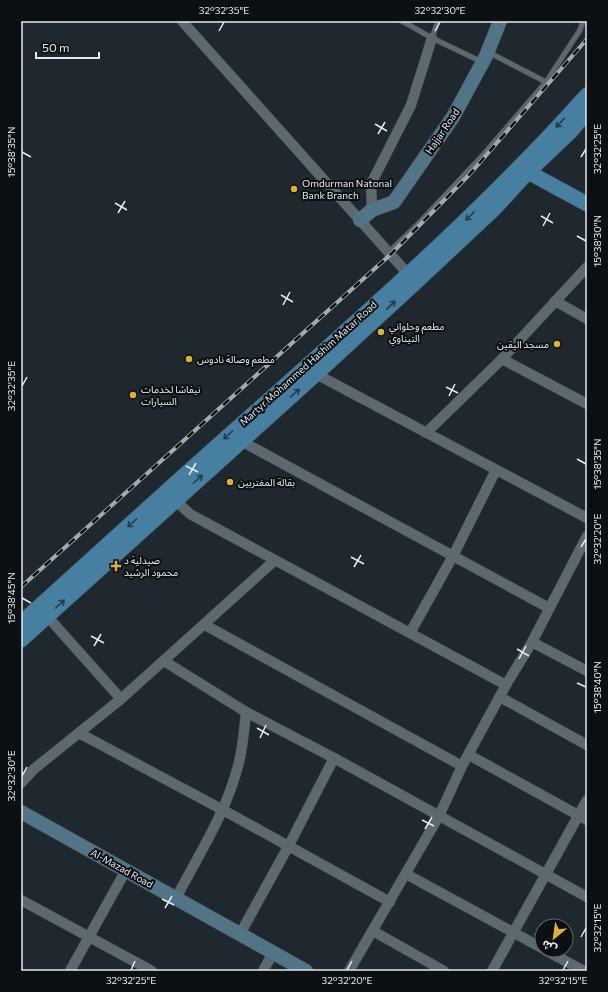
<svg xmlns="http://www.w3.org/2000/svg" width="608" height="992" font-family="Commissioner,'Noto Sans Arabic',sans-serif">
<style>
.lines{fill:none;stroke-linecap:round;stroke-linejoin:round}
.lane-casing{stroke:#3d454a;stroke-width:6}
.street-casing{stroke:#3d454a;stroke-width:11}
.secondary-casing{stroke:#3d454a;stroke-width:15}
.primary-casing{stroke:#3d454a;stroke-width:16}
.lane{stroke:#5d686f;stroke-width:5}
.street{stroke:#5d686f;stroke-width:10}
.secondary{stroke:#527487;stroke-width:14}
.primary{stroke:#477fa0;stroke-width:15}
.rail-casing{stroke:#a4abb0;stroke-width:4}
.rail{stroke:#0c1013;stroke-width:2.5;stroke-dasharray:8;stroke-linecap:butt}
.oneway{stroke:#243c4b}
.ticks{fill:none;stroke:#e4eaef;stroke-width:1.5}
.poi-dot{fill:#dfb033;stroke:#0c1013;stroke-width:1.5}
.labels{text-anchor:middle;stroke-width:4;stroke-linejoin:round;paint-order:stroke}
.street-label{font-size:10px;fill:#e4eaef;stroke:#0c1013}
.poi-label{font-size:10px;fill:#e4eaef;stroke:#0c1013;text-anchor:start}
.neatline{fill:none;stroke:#e4eaef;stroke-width:1.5}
.ticks-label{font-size:10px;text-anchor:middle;fill:#e4eaef}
</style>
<rect width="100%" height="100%" fill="#1f282e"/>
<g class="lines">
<defs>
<g id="lane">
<polyline points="402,21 432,38 482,62"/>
<polyline points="432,38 438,21"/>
<polyline points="488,52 546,82"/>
<polyline points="389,252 419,223 483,155 546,82 580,30 583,21"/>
</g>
<g id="street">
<polyline points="182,21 408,274"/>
<polyline points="372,210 371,184 411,105 432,38"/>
<polyline points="555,301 587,319"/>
<polyline points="502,359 587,404"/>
<polyline points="316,374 587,518"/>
<polyline points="426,433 502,359 587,267"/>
<polyline points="241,441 549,608"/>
<polyline points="175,500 190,514 506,685"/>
<polyline points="47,616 121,699"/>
<polyline points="205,625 462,766"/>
<polyline points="410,633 453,556 496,470"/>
<polyline points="532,642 587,671"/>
<polyline points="164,661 246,712 334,758 587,897"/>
<polyline points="500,697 587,745"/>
<polyline points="79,733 223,810 390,902"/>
<polyline points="469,755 587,820"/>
<polyline points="21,783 34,769 121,699 274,561"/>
<polyline points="406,874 542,948"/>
<path d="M176,898C198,856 226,813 238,766C243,749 244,730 246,712"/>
<polyline points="21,900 152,971"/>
<polyline points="373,931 444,971"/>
<polyline points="240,934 288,847 334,758"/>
<polyline points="545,950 584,971"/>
<polyline points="70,971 126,870"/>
<polyline points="263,971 273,953"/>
<polyline points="349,971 439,816 462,766 506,685 532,642 587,536"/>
<polyline points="492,971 587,800"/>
</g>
<g id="secondary">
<polyline points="360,220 372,210 394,202 453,117 486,56 500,21"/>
<polyline points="21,812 306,971"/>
</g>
<g id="primary">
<polyline points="522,166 528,172 587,204"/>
<path d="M21,623C101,551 180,478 261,407C373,307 487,207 587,95"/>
<polyline points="21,640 316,374 416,282 494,209 528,172 571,131 587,112"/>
</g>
</defs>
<use href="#lane" class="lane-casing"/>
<use href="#street" class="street-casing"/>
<use href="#secondary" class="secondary-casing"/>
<use href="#primary" class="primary-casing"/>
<use href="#lane" class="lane"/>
<use href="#street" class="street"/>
<use href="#secondary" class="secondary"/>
<use href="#primary" class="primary"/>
<defs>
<polyline id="rail" points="21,587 391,254 469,175 587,39"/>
</defs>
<use href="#rail" class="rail-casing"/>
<use href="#rail" class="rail"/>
</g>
<defs><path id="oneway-shaft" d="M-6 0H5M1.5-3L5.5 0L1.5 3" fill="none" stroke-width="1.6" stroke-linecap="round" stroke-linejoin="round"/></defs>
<g class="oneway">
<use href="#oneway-shaft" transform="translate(560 123) rotate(133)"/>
<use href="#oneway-shaft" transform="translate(470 216) rotate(135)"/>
<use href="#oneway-shaft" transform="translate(391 305) rotate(-43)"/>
<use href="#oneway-shaft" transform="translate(295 393) rotate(-41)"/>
<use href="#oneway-shaft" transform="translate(228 435) rotate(138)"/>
<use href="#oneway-shaft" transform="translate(198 479) rotate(-42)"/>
<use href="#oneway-shaft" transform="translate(132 523) rotate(138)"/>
<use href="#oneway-shaft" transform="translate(60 604) rotate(-42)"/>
</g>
<path class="ticks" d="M219,31L224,22M435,31L440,22M375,124L387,131M378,134L385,122M22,152L31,157M581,157L586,149M115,203L127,210M118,213L125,201M541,216L553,223M543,226L550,213M577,236L586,241M281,295L293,302M283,305L290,292M22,386L27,377M446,387L458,393M449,396L455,384M577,459L586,464M186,466L198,472M189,475L196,463M581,547L586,539M351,557L364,564M354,567L361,555M22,598L31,603M91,636L104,643M94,646L101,634M517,649L529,656M519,659L526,646M577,683L586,687M257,728L269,735M260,738L266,725M22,776L27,767M422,820L434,826M425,829L432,817M162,899L174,905M165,908L172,896M581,937L586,928M131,970L135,961M347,970L352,961M563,970L568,961"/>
<g class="poi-dot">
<circle cx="294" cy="189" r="4"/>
<circle cx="381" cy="332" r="4"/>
<circle cx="557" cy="344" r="4"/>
<circle cx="189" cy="359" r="4"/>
<circle cx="133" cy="395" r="4"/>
<circle cx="230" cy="482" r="4"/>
<path d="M114 560h4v4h4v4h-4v4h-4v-4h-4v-4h4z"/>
</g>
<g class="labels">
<g class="street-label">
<text transform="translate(442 131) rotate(-56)" y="4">Hajjar Road</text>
<text transform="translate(308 363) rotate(-42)" y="4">Martyr Mohammed Hashim Matar Road</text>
<text transform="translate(122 868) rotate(29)" y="4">Al-Mazad Road</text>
</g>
<g class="poi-label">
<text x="302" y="187">Omdurman Natonal<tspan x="302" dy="12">Bank Branch</tspan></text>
<text x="389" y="330">مطعم وحلواني<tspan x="389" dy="12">التيناوي</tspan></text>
<text x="549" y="348" text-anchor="end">مسجد اليقين</text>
<text x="197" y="363">مطعم وصالة نادوس</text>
<text x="141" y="393">نيفاشا لخدمات<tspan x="141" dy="12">السيارات</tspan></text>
<text x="238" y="486">بقالة المغتربين</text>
<text x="124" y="564">صيدلية د<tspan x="124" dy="12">محمود الرشيد</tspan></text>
</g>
</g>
<rect width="608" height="992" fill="none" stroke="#0c1013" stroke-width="44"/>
<g transform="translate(554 938) rotate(209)"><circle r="19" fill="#0c1013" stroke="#62676b"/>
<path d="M0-3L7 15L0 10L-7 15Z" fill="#dfb033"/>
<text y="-6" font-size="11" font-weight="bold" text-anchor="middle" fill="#e4eaef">ش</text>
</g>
<path d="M36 52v6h63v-6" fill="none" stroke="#e4eaef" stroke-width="2"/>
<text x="42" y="52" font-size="12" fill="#e4eaef" stroke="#0c1013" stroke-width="3" paint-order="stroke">50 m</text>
<rect x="22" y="22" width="564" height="948" class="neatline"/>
<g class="ticks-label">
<text x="224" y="14">32°32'35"E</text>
<text x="440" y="14">32°32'30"E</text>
<text transform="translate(597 149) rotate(-90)" y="4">32°32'25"E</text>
<text transform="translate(11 152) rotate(-90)" y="4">15°38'35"N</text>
<text transform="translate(597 241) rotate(-90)" y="4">15°38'30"N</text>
<text transform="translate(11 386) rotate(-90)" y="4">32°32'35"E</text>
<text transform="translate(597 464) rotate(-90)" y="4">15°38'35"N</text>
<text transform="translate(597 539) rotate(-90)" y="4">32°32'20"E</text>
<text transform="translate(11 598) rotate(-90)" y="4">15°38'45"N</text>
<text transform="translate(597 687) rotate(-90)" y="4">15°38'40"N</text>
<text transform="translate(11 776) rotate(-90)" y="4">32°32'30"E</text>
<text transform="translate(597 928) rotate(-90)" y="4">32°32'15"E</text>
<text x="131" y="984">32°32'25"E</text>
<text x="347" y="984">32°32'20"E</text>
<text x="563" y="984">32°32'15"E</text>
</g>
</svg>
